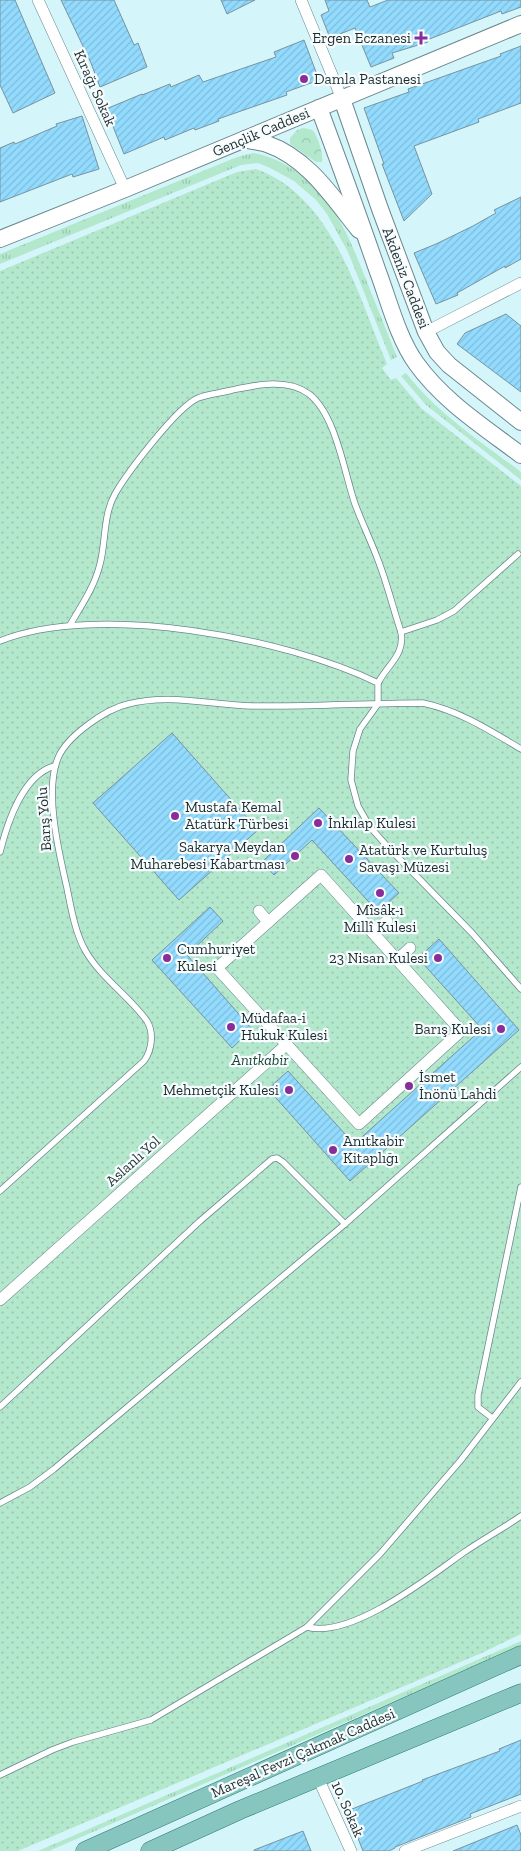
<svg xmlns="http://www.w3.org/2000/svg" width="521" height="1851" font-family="'Zilla Slab',serif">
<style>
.grass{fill:url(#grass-tufts)}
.forest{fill:url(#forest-crowns)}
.park{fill:url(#park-dots)}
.building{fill:url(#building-hatch);stroke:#7892a0}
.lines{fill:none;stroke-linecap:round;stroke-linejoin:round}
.lane-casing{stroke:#6a898d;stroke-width:7}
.street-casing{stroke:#6a898d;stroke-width:12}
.secondary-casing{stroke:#6a898d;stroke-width:18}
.primary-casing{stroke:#2d7771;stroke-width:19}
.lane{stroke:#fff;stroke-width:5.5}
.street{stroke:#fff;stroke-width:11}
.secondary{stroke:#fff;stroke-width:16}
.primary{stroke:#86c6bf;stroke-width:18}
.poi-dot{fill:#882d99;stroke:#f7fdfe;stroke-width:2}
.labels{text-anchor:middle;stroke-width:4.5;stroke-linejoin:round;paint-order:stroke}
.poi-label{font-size:15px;fill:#1f2c2e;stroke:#f7fdfe;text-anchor:start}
.street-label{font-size:15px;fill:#1f2c2e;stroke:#f7fdfe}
.park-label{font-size:15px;font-style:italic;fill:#1c4432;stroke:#f7fdfe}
</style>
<defs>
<pattern id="grass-tufts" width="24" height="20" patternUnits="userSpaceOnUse" patternTransform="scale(1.25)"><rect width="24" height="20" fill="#b3e8cd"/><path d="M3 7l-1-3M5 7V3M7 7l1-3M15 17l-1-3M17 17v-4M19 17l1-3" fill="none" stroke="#9ac7b0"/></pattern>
<pattern id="forest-crowns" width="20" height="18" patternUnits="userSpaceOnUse" patternTransform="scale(1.25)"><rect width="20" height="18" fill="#b3e8cd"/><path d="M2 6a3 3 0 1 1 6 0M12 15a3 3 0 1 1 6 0" fill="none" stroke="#9ac7b0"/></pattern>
<pattern id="park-dots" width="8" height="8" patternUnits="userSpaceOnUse" patternTransform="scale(1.25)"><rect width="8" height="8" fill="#b3e8cd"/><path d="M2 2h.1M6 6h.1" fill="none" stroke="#9ac7b0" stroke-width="1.8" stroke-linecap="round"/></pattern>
<pattern id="building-hatch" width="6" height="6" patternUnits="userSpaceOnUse" patternTransform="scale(1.25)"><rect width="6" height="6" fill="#93dbfe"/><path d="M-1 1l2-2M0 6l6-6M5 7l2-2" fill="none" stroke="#7ebcda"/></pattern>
</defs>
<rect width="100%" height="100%" fill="#d4f6fb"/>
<g class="grass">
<path d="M253,153C278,156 305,175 321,194C343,219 355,252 367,282C377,307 387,332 397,357L391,360L348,252L327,214L316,200L294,181L270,168L258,163L241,165L0,264V254L237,157Z"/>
<path d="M406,373C437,413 481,442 521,472V480L426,405L401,376Z"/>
<polygon points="521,1641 521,1646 49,1851 38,1851"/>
</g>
<path class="forest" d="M303,128C305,128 310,129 312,130C317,133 324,156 322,162H316L290,144V138L297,130Z"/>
<path class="park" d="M256,169C333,196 358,296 387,364L382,368L391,380L396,378L422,409L521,486V1634L484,1652L18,1851H0V271L237,172Z"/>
<g class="building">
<polygon points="0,0 15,0 55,93 13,113 0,85"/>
<polygon points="61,0 114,0 134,45 138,43 147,67 100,87 91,63"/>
<polygon points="221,0 255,0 227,14"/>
<polygon points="325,0 367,0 370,7 388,0 521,0 521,7 502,14 501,11 427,40 428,42 392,53 394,58 371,67 355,28 330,38 321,15 329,11"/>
<polygon points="304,40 319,80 286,92 287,95 218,119 219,121 195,130 194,128 165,140 164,137 124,154 106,109 142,94 142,95 170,84 171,87 199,75 203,82 276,57 274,52"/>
<polygon points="521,46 521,103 478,119 479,122 414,146 432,194 404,221 382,164 384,164 364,108 409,92 408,89 501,56 500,54"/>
<polygon points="82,116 99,169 73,177 72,174 0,202 0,148 14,142 15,144 57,126 56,124"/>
<polygon points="521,197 521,259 505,268 505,266 457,293 458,295 436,304 414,253 436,244 473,226 496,213 494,210"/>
<polygon points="506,314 521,326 521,392 457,344 465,333"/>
<polygon points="172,733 258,830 179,900 93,803"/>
<polygon points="319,808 399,893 378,912 312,840 274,875 262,862"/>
<polygon points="210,907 223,921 187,955 252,1029 232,1048 152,960"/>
<polygon points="439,939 519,1030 350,1181 268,1089 288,1071 354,1144 482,1029 418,958"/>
<polygon points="521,1740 521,1794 470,1814 471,1817 395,1847 395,1848 389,1851 363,1851 347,1811 423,1781 422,1780 500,1751 499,1749"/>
<polygon points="517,1825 521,1835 521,1851 453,1851"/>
<polygon points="303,1831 311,1851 254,1851 254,1850"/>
</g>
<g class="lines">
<defs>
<g id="lane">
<path d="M70,625C81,606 95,586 100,564C106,542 103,515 115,494C127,473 177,407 198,398C209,394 221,393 232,390C256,385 287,378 309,394C336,415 344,472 355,504C362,523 371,541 378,560C387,583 393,608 401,632C405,655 388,664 378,683"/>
<polyline points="401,632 437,620 454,611 518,554"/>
<path d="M0,641C98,602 285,638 378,683V704L360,729L353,751L351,780L358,806L370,827L387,846L472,933L521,989"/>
<path d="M0,852C7,824 23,774 55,766"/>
<path d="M0,1191L144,1061C152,1050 154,1033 147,1021C129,996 100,977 85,950C75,932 71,908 67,888C59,853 44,792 58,758C67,736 106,709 128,704C169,693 211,705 253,706C309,707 366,703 423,703C460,711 489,730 521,749"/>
<polyline points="0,1407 200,1221 272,1159 277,1158 283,1162 345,1224"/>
<polyline points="492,1418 478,1407 478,1395 521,1187"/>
<polyline points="0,1503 30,1487 54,1469 345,1224 521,1067"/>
<path d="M307,1627C351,1639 428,1578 463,1553C482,1540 502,1529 521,1516"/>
<polyline points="0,1775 52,1750 73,1742 151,1720 307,1627 380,1554 461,1460 521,1382"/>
</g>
<g id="street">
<polyline points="38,0 125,189"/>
<polyline points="301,0 342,99"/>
<polyline points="426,332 521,283"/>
<polygon points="321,875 461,1031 359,1124 217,968"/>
<polyline points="259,911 268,922"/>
<polyline points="373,933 387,921"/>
<polyline points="397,960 410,948"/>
<polyline points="0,1300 286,1045"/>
<polyline points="318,1778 351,1851"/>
<polyline points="405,1851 521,1806"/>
</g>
<g id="secondary">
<polyline points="342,99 380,209 426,332 437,352 449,365 521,422"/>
<path d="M319,108C339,162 359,217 378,272C389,301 398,338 416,363C443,401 484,427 521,455"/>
<path d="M245,139C252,141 260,142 267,144C308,158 333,198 359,230"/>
<polyline points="0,239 125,189 521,24"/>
</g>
<g id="primary">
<polyline points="85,1851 521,1655"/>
<polyline points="150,1851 240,1810 521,1693"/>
</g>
</defs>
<use href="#lane" class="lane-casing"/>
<use href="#street" class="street-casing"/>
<use href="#secondary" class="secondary-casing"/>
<use href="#primary" class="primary-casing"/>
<use href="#lane" class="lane"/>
<use href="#street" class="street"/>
<use href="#secondary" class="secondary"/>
<use href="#primary" class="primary"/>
</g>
<g class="poi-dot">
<path d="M418.5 30.5h5v5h5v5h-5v5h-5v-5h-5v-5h5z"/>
<circle cx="304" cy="79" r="5"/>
<circle cx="175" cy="816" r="5"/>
<circle cx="318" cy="823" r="5"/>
<circle cx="295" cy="856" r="5"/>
<circle cx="349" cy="859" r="5"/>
<circle cx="380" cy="893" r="5"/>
<circle cx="167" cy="958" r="5"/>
<circle cx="438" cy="958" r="5"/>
<circle cx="231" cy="1027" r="5"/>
<circle cx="501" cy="1029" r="5"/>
<circle cx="409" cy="1086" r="5"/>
<circle cx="289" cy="1090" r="5"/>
<circle cx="333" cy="1150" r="5"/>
</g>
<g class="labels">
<g class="poi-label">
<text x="411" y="43" text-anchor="end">Ergen Eczanesi</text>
<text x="314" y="84">Damla Pastanesi</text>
<text x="185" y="812">Mustafa Kemal<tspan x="185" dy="17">Atatürk Türbesi</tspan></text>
<text x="328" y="828">İnkılap Kulesi</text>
<text x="285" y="852" text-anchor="end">Sakarya Meydan<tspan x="285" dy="17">Muharebesi Kabartması</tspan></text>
<text x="359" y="855">Atatürk ve Kurtuluş<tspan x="359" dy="17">Savaşı Müzesi</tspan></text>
<text x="380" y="915" text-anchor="middle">Mîsâk-ı<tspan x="380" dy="17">Millî Kulesi</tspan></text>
<text x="177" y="954">Cumhuriyet<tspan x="177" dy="17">Kulesi</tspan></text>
<text x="428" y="963" text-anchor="end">23 Nisan Kulesi</text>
<text x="241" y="1023">Müdafaa-i<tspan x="241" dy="17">Hukuk Kulesi</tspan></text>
<text x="491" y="1034" text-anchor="end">Barış Kulesi</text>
<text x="419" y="1082">İsmet<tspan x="419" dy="17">İnönü Lahdi</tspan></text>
<text x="279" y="1095" text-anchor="end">Mehmetçik Kulesi</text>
<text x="343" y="1146">Anıtkabir<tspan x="343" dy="17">Kitaplığı</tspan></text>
</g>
<g class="street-label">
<text transform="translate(95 88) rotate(66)" y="5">Kırağı Sokak</text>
<text transform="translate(261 132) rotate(-23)" y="5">Gençlik Caddesi</text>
<text transform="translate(406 278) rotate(69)" y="5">Akdeniz Caddesi</text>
<text transform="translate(44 819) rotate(-94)" y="5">Barış Yolu</text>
<text transform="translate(133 1161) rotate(-42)" y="5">Aslanlı Yol</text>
<text transform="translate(303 1753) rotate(-24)" y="5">Mareşal Fevzi Çakmak Caddesi</text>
<text transform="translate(348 1809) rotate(66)" y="5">10. Sokak</text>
</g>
<g class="park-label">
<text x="260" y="1065">Anıtkabir</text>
</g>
</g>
</svg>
